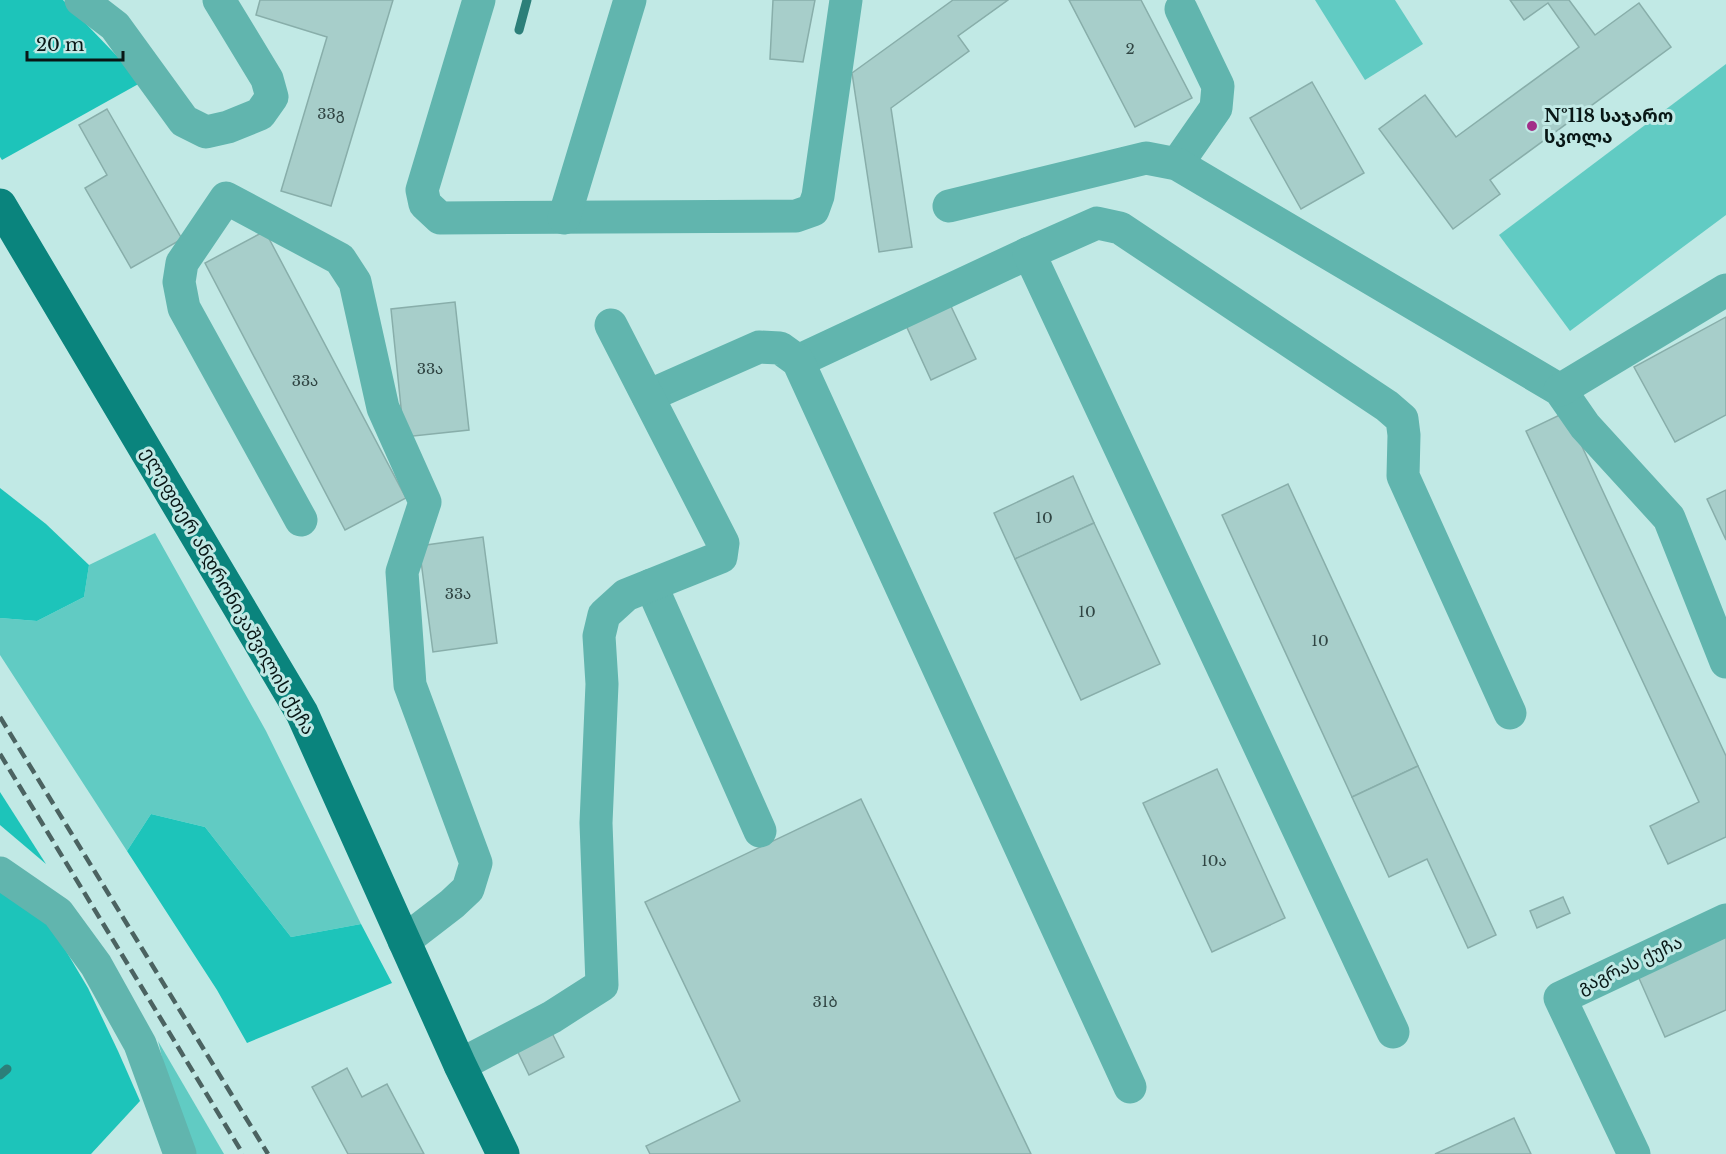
<svg xmlns="http://www.w3.org/2000/svg" width="1726" height="1154" font-family="'Libre Baskerville','Noto Sans Georgian',serif">
<style>
.green{fill:#61cbc3}
.forest{fill:#1dc4ba}
.lines{fill:none;stroke-linecap:round;stroke-linejoin:round}
.stream{stroke:#2c7f79;stroke-width:9}
.building{fill:#a7ceca;stroke:#88aeaa;stroke-width:1.5}
.minor{stroke:#61b5ae;stroke-width:33}
.major{stroke:#0a847d;stroke-width:33}
.rail{stroke:#4b6361;stroke-width:4.5;stroke-dasharray:12 6;stroke-linecap:butt}
.poi-dot{fill:#a22e88;stroke:#c1e9e5;stroke-width:2}
.labels{text-anchor:middle;stroke-width:6;stroke-linejoin:round;paint-order:stroke}
.number-label{font-size:15px;fill:#304543}
.poi-label{font-size:18px;font-weight:bold;fill:#081716;stroke:#c1e9e5;text-anchor:start}
.street-label{font-size:18px;fill:#081716;stroke:#c1e9e5}
</style>
<rect width="100%" height="100%" fill="#c1e9e5"/>
<g class="green">
<polygon points="1315,0 1395,0 1423,44 1365,80"/>
<polygon points="1726,64 1726,215 1570,331 1499,235"/>
<polygon points="155,533 266,731 361,924 291,937 205,827 151,814 127,851 0,655 0,618 37,621 84,597 89,565"/>
<polygon points="158,1041 224,1154 192,1154 179,1126"/>
</g>
<g class="forest">
<polygon points="0,0 63,0 142,82 2,160 0,157"/>
<polygon points="0,488 46,524 89,565 84,597 37,621 0,618"/>
<polygon points="0,792 46,864 0,825"/>
<polygon points="151,814 205,827 291,937 361,924 392,983 247,1043 217,990 127,851"/>
<polygon points="0,892 47,919 88,988 118,1051 140,1101 91,1154 0,1154"/>
</g>
<g class="lines">
<g class="stream">
<polyline points="519,30 527,0"/>
<polyline points="0,1075 7,1069"/>
</g>
</g>
<g class="building">
<polygon points="260,0 393,0 331,206 281,191 327,37 256,15"/>
<polygon points="773,0 815,0 803,62 770,59"/>
<polygon points="953,0 1008,0 958,36 969,51 891,108 912,247 879,252 852,73"/>
<polygon points="1069,0 1141,0 1192,98 1135,127"/>
<polygon points="1510,0 1569,0 1595,35 1639,3 1671,47 1490,180 1500,194 1453,229 1379,129 1425,95 1456,137 1579,47 1548,3 1524,20"/>
<polygon points="1312,82 1364,173 1301,209 1250,118"/>
<polygon points="107,109 182,239 131,268 85,188 107,175 79,125"/>
<polygon points="265,231 406,498 345,530 205,263"/>
<polygon points="948,300 976,359 931,380 904,321"/>
<polygon points="455,302 469,430 404,437 391,309"/>
<polygon points="1726,317 1726,415 1675,442 1634,367"/>
<polygon points="1566,412 1726,756 1726,837 1668,864 1650,826 1699,802 1526,431"/>
<polygon points="1073,476 1094,523 1015,559 994,513"/>
<polygon points="1288,484 1418,766 1352,797 1222,515"/>
<polygon points="1726,490 1726,540 1707,499"/>
<polygon points="1094,523 1160,664 1081,700 1015,559"/>
<polygon points="483,537 497,643 433,652 419,546"/>
<polygon points="1418,766 1496,935 1468,948 1427,859 1389,877 1352,797"/>
<polygon points="1217,769 1285,918 1212,952 1143,803"/>
<polygon points="861,799 1031,1154 650,1154 646,1146 740,1101 645,902"/>
<polygon points="1563,897 1570,913 1537,928 1530,911"/>
<polygon points="1726,937 1726,1010 1665,1037 1638,976"/>
<polygon points="550,1029 564,1057 529,1075 515,1046"/>
<polygon points="347,1068 362,1097 387,1084 424,1154 348,1154 312,1087"/>
<polygon points="1514,1118 1531,1154 1435,1154"/>
</g>
<g class="lines">
<g class="minor">
<polyline points="81,0 115,26 184,121 206,132 228,127 260,114 272,97 267,79 219,0"/>
<polyline points="479,0 422,190 425,204 440,218 796,216 813,210 818,196 846,0"/>
<polyline points="1177,164 1216,108 1218,86 1181,9"/>
<polyline points="949,206 1146,158 1177,164 1560,390 1585,426 1669,518 1726,662"/>
<polyline points="564,218 630,0"/>
<polyline points="798,361 1029,253"/>
<polyline points="1560,390 1726,290"/>
<polyline points="648,396 759,347 780,348 798,361 1130,1087"/>
<polyline points="301,520 184,308 179,282 182,263 226,198 340,259 355,282 383,408 425,502 402,572 410,685 476,863 468,889 452,904 404,941"/>
<polyline points="651,585 760,831"/>
<polyline points="0,873 58,913 96,965 140,1044 180,1154"/>
<polyline points="1393,1032 1029,253 1097,223 1120,228 1387,406 1402,419 1404,435 1403,476 1510,713"/>
<polyline points="460,1065 552,1017 602,985 596,823 602,684 599,636 604,615 626,595 721,557 723,543 611,325"/>
<polyline points="1634,1154 1560,998 1726,920"/>
</g>
<polyline class="major" points="0,205 302,713 460,1065 503,1154"/>
<g class="rail">
<polyline points="0,717 268,1154"/>
<polyline points="0,754 243,1154"/>
</g>
</g>
<circle class="poi-dot" cx="1532" cy="126" r="6"/>
<g class="labels">
<g class="number-label">
<text x="1130" y="54">2</text>
<text x="331" y="119">33გ</text>
<text x="430" y="374">33ა</text>
<text x="305" y="386">33ა</text>
<text x="1044" y="523">10</text>
<text x="458" y="599">33ა</text>
<text x="1087" y="617">10</text>
<text x="1320" y="646">10</text>
<text x="1214" y="866">10ა</text>
<text x="825" y="1007">31ბ</text>
</g>
<g class="poi-label">
<text x="1544" y="122">№118 საჯარო<tspan x="1544" dy="21">სკოლა</tspan></text>
</g>
<g class="street-label">
<text transform="translate(228 591) rotate(60)" y="6">ელეფთერ ანდრონიკაშვილის ქუჩა</text>
<text transform="translate(1630 965) rotate(-25)" y="6">გაგრას ქუჩა</text>
</g>
</g>
<path d="M27 51v9h96v-9" fill="none" stroke="#081716" stroke-width="3"/>
<text x="36" y="51" font-size="18" fill="#081716" stroke="#c1e9e5" stroke-width="4.5" paint-order="stroke">20 m</text>
</svg>
